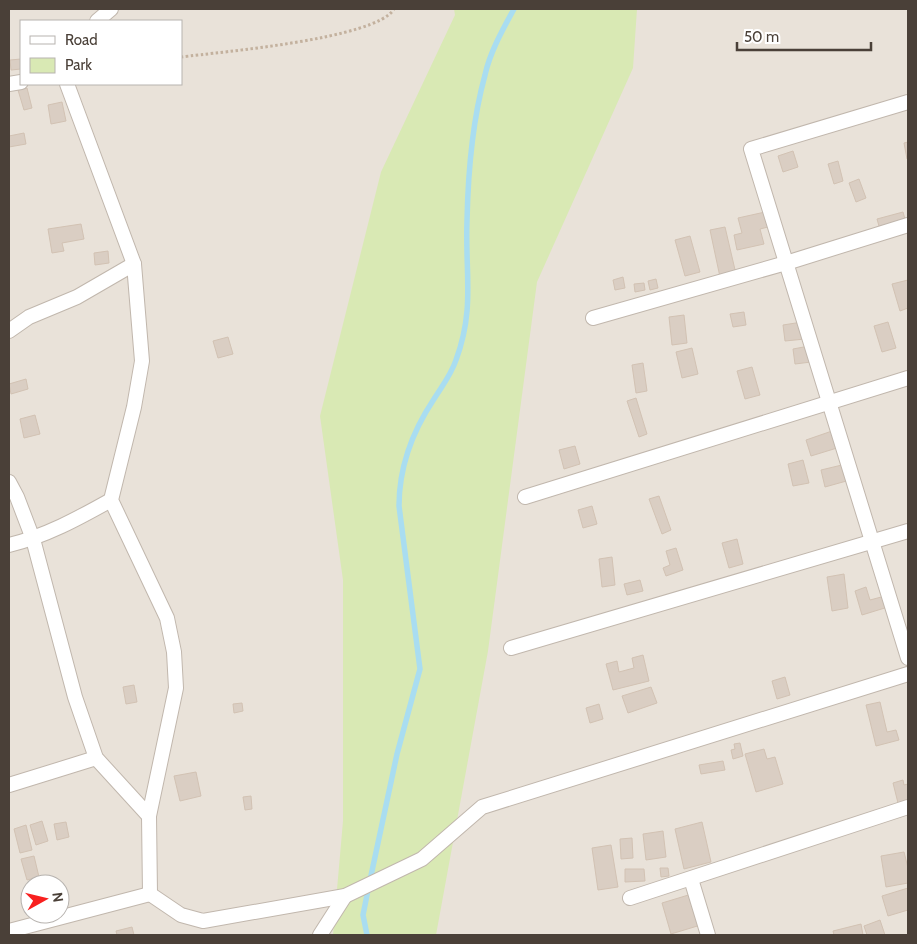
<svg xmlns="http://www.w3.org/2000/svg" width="917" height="944" font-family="Cabin,sans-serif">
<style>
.residential{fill:#e9e2d9;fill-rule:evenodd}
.green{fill:#d9e9b4}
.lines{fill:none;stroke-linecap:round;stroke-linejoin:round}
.stream{stroke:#a9ddf1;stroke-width:5.5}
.building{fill:#dacec3;stroke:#d2c2b3}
.minor-casing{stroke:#c1b7ad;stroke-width:16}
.path{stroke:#c3b19e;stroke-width:3;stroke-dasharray:2.5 2.5;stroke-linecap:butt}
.minor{stroke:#fff;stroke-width:14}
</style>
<rect width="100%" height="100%" fill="#f5f1eb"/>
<path class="residential" d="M9,9H908V935H9ZM21,21H181V84H21ZM30,884H60V914H30Z"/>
<polygon class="green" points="454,9 637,9 633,68 537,282 488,651 436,935 333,935 343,821 343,580 320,416 381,172 455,15"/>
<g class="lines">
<path class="stream" d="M367,935L363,915L369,885L397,754L420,669L399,506C399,466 412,432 434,399C442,386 451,375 456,360C475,309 465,273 467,221C468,172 472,122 485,75C490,52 503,29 514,9"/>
</g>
<g class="building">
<polygon points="21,59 21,69 11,70 10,60"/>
<polygon points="27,88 32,108 24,110 18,90"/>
<polygon points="62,102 66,121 51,124 48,105"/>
<polygon points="24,133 26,144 9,147 9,136"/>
<polygon points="908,142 908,159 907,159 904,143"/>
<polygon points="793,151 798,167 783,172 778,156"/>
<polygon points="838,161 843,181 834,184 828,164"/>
<polygon points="859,179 866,198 856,202 849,183"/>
<polygon points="765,212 768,227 760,229 764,244 737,250 734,235 742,233 738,218"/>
<polygon points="903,212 907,226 881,233 877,219"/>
<polygon points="81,224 84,239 62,243 64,251 52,253 48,229"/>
<polygon points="725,227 736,274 720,277 710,230"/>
<polygon points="690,236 700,272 685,276 675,240"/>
<polygon points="108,251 109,263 95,265 94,253"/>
<polygon points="623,277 625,288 615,290 613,280"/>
<polygon points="656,279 658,288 650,290 648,281"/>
<polygon points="908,280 908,308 900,311 892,284"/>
<polygon points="644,283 645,290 635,292 634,284"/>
<polygon points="744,312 746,325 733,327 730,314"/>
<polygon points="684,315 687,343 672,345 669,317"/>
<polygon points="802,322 805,339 785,341 783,325"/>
<polygon points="888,322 896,348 882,352 874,326"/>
<polygon points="228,337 233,354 218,358 213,341"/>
<polygon points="809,346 811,362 795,364 793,349"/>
<polygon points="692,348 698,374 682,378 676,352"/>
<polygon points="643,363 647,391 636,393 632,365"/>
<polygon points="752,367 760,395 745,399 737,371"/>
<polygon points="26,379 28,389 11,394 9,384"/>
<polygon points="636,398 647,434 639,437 627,401"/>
<polygon points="35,415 40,434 24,438 20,419"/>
<polygon points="832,431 837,448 811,456 806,440"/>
<polygon points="575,446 580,464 564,469 559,450"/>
<polygon points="803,460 809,483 793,486 788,464"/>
<polygon points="846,464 850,480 825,487 821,470"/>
<polygon points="659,496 671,530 662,534 649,499"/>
<polygon points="592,506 597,524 583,528 578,510"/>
<polygon points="737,539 743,564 729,568 722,543"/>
<polygon points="676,548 683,570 666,576 663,568 670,565 666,551"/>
<polygon points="612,557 615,585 602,587 599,559"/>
<polygon points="844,574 848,608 832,611 827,577"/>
<polygon points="640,580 643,591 627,595 624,584"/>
<polygon points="866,587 870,600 885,596 888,607 862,615 855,591"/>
<polygon points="643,655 649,681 613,690 606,664 617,661 619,672 634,668 632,658"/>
<polygon points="785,677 790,695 777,699 772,681"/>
<polygon points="134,685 137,702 126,704 123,687"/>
<polygon points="651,687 657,703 628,713 622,696"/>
<polygon points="880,702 887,732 896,730 899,740 876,746 866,705"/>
<polygon points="242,703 243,711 234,713 233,704"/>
<polygon points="599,704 603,719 590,723 586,708"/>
<polygon points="740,743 743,756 733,759 731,750 735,749 734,744"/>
<polygon points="764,749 767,759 775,757 783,784 756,792 745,754"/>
<polygon points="723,761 725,770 701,774 699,765"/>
<polygon points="196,772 201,796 180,801 174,776"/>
<polygon points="903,780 904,785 908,784 908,800 898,803 893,783"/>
<polygon points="251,796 252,809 245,810 243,797"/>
<polygon points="42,821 48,841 36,845 30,825"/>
<polygon points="66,822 69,837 57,840 54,824"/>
<polygon points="702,822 711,862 684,869 675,829"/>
<polygon points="26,825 32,850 20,853 14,829"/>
<polygon points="663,831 666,857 646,860 643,834"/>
<polygon points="632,838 633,858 621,859 620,839"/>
<polygon points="611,845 618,887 598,890 592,848"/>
<polygon points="904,852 908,868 908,883 886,887 881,856"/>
<polygon points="34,856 39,877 27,880 21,859"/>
<polygon points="660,868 668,868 669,876 661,877"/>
<polygon points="625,869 644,869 645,881 625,882"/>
<polygon points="908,888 908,910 888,916 882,896"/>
<polygon points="695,893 704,924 671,934 662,903"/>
<polygon points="880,920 885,935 867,935 864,926"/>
<polygon points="861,924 863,935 834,935 833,931"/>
<polygon points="132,927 134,935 117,935 116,931"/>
</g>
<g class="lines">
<defs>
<g id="minor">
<polyline points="97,21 111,9"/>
<polyline points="9,84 21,82"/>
<polyline points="67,84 134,264 142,361 134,407 111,500 167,618 174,652 176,688 149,816 150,894"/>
<polyline points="908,102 751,149 908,658"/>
<polyline points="593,318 786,263 908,225"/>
<polyline points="9,331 29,317 77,297 134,264"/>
<polyline points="9,482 17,497 33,539 75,697 96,758 149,816"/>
<polyline points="525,497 908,378"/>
<path d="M9,545C46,536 77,519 111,500"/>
<polyline points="511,648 908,531"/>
<polyline points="9,785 96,758"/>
<polyline points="691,879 708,935"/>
<polyline points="150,894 181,915 203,921 345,896 422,859 482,807 908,674"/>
<polyline points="630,898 908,807"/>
<polyline points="9,931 150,894"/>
<polyline points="320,935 345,896"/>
</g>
</defs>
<use href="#minor" class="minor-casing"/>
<path class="path" d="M181,57C220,52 376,39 394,9"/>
<use href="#minor" class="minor"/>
</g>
<rect width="917" height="944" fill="none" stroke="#4a4038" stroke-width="20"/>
<rect x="20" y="20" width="162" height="65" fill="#ffffff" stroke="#b7b3af"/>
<rect x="30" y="36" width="25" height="8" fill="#ffffff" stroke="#b7b3af"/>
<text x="65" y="45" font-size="15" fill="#4a4038">Road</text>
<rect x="30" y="58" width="25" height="15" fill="#d9e9b4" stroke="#b7b3af"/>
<text x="65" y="70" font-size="15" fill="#4a4038">Park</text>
<g transform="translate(45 899) rotate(82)"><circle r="24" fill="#ffffff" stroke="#b7b3af"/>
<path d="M0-4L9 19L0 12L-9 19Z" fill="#f8201f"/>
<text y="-8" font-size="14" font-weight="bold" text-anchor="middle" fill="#4a4038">N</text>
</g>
<path d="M737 42v8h134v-8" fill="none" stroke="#4a4038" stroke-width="2.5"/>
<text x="744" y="42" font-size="15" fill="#4a4038" stroke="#ffffff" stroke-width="4" paint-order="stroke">50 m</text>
</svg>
